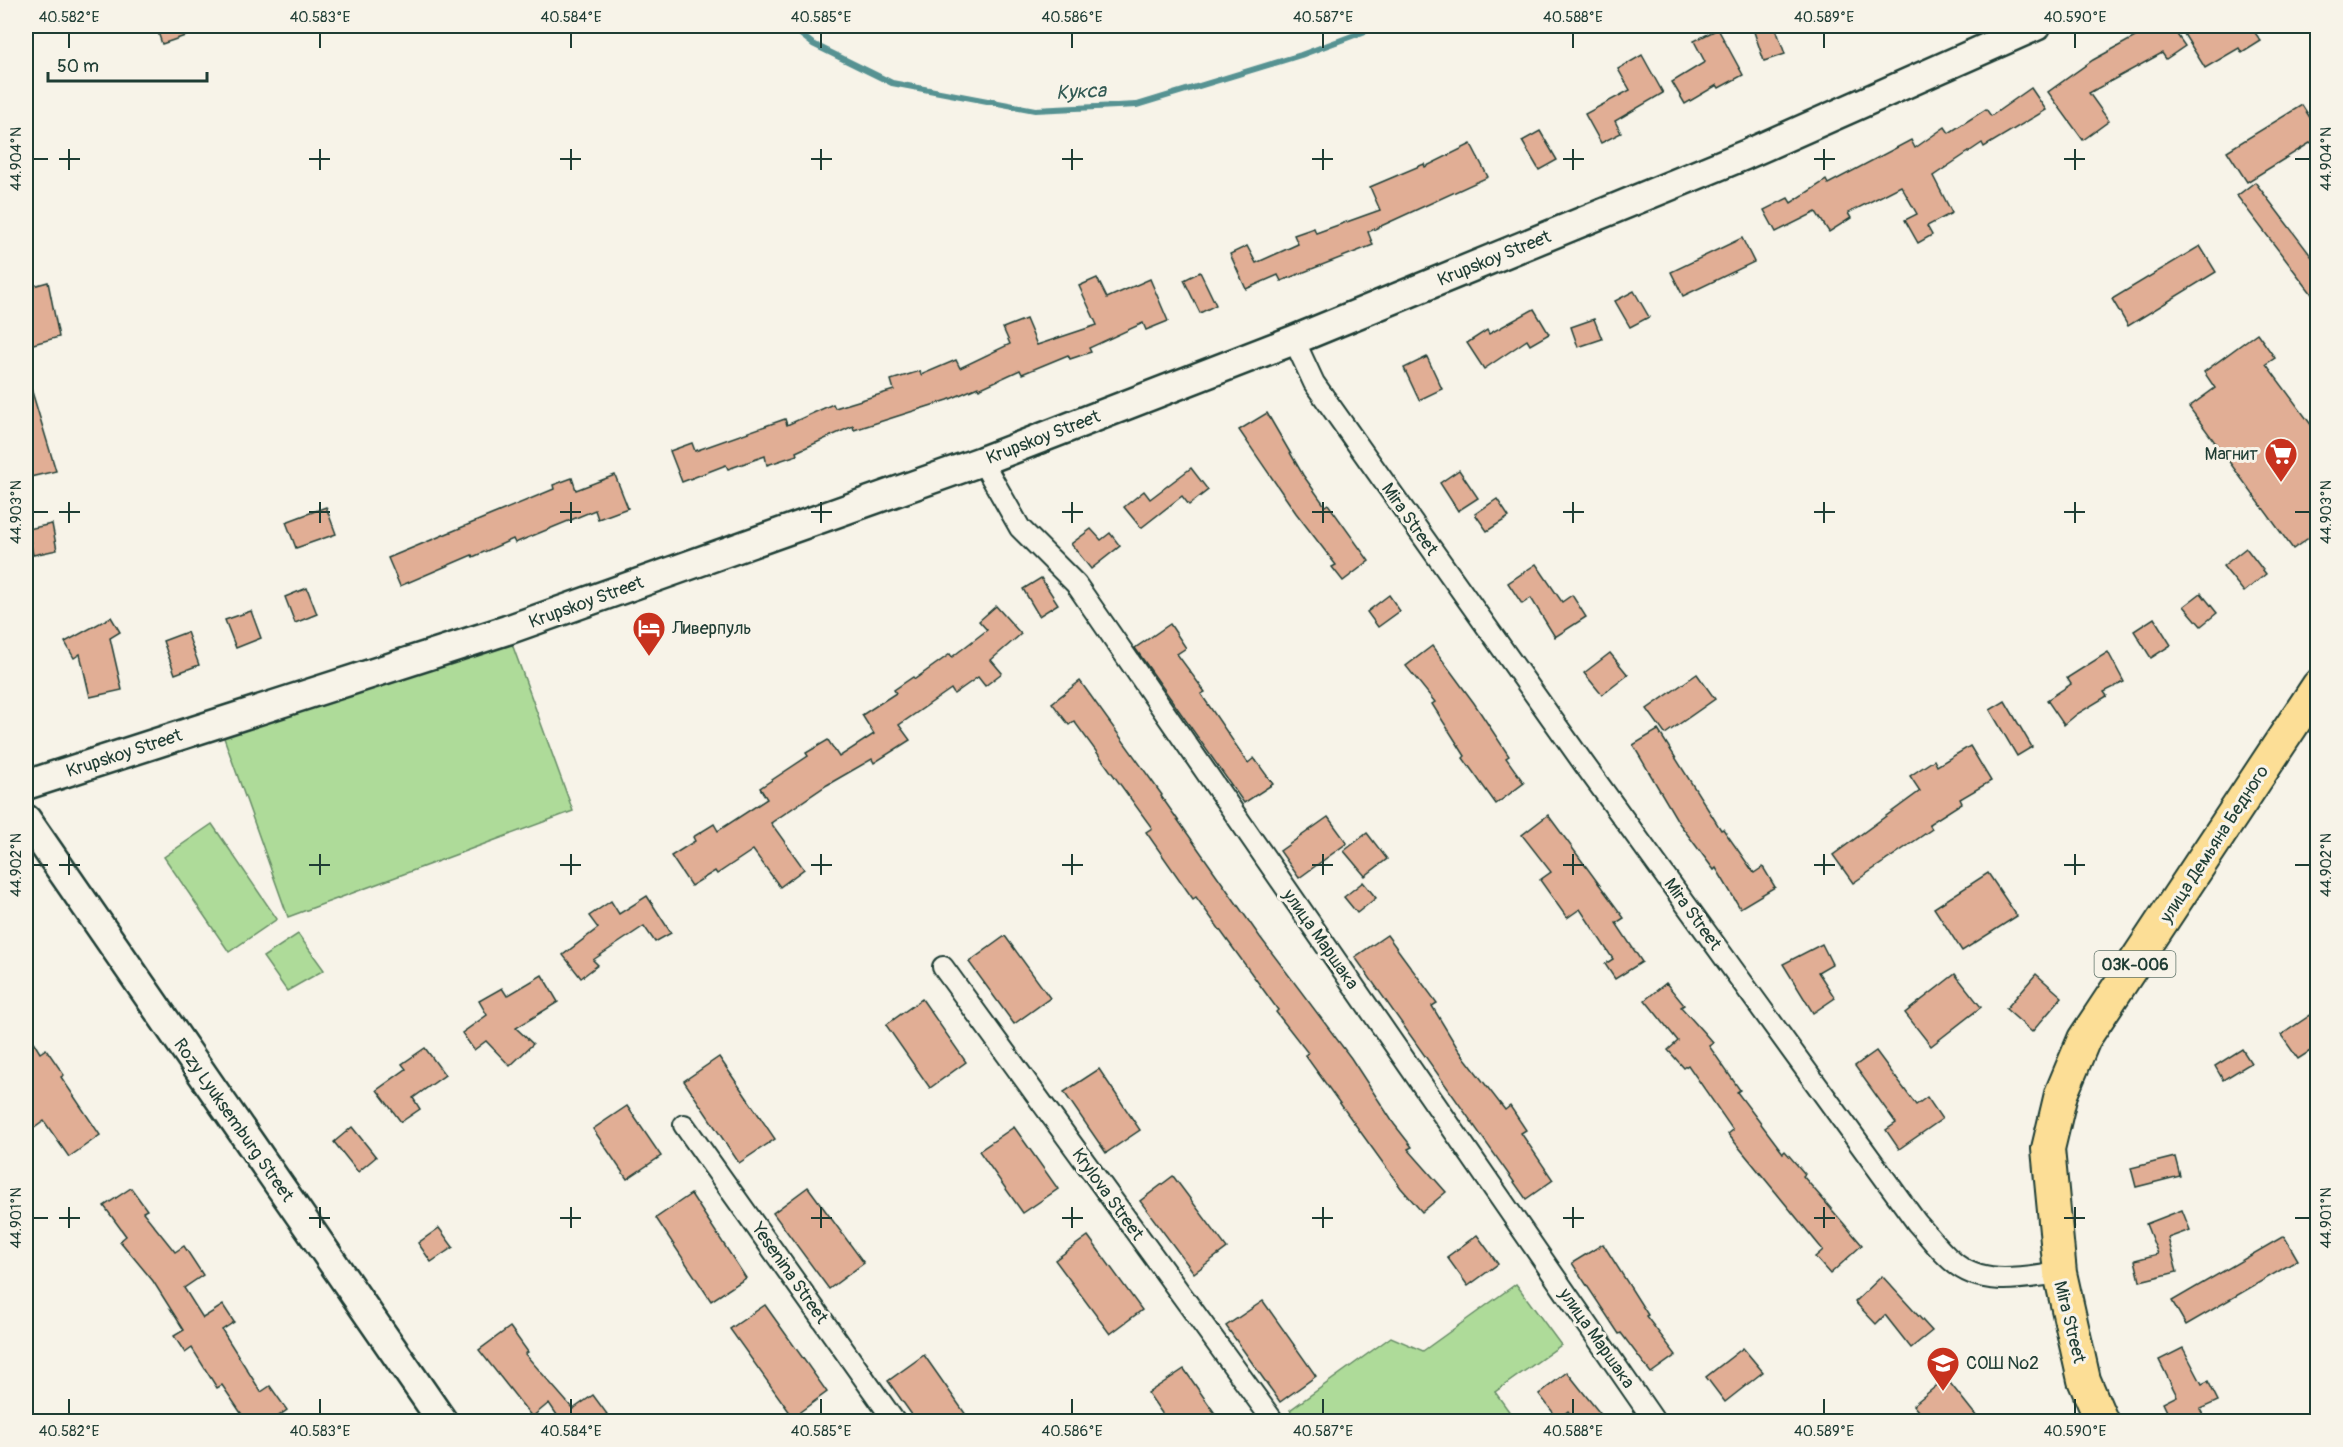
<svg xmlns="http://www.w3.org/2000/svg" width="2343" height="1447" font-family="Pangolin,sans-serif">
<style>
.green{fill:#aedb99;stroke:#668c66;stroke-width:1.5}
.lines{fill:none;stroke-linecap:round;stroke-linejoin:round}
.stream{stroke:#569292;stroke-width:6}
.building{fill:#e1ae95;stroke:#1f3d34;stroke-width:1.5}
.street-casing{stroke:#1f3d34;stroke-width:24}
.secondary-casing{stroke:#1f3d34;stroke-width:33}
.primary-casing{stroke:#1f3d34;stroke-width:36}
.street{stroke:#f7f3e8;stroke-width:20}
.secondary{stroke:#f7f3e8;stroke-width:28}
.primary{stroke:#fcde96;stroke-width:32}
.ticks{fill:none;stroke:#1f3d34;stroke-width:2}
.labels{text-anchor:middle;stroke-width:6;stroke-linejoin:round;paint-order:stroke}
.shield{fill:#f7f3e8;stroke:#60746a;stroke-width:1.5}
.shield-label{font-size:16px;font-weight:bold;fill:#1f3d34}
.street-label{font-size:18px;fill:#1f3d34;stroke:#f7f3e8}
.poi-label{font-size:18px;fill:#1f3d34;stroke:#f7f3e8;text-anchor:start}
.water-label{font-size:20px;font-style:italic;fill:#315953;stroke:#f7f3e8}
.neatline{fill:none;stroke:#1f3d34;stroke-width:2}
.ticks-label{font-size:15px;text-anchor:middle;fill:#1f3d34}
</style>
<rect width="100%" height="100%" fill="#f7f3e8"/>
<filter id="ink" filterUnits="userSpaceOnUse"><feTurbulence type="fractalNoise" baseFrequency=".0167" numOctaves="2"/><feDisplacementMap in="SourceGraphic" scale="12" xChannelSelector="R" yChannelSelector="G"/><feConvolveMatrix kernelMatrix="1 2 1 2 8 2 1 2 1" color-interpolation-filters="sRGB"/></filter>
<g filter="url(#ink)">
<g class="green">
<polygon points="512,644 573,811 288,917 223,735"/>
<polygon points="212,824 277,919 229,952 164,857"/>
<polygon points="298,934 324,970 287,991 263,957"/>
<polygon points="1516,1284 1561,1345 1495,1392 1516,1421 1298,1421 1290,1410 1391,1337 1423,1351"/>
</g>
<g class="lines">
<polyline class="stream" points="790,26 813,44 892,83 1035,110 1137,105 1301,55 1379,26"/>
</g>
<g class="building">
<polygon points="156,26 207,26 208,28 162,44"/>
<polygon points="1752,26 1775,26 1785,54 1764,61"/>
<polygon points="2155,26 2171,26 2185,46 2166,59 2162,53 2089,93 2109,121 2083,140 2048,92 2093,60"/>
<polygon points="2179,26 2250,26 2261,41 2242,53 2239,48 2205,68"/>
<polygon points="1718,29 1743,75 1719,88 1717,85 1685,104 1672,82 1705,62 1694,41"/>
<polygon points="1642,55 1663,93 1615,121 1621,133 1601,143 1585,114 1630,90 1618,69"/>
<polygon points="2031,88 2046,110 1984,147 1982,143 1933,176 1952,213 1927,226 1932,235 1918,243 1905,220 1917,214 1901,186 1848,213 1851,218 1829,232 1816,212 1776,232 1764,210 1788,198 1791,203 1826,180 1828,184 1911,140 1915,148 1945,127 1949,133 1986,109 1991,116"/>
<polygon points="2302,105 2318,130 2318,138 2247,182 2227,151"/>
<polygon points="1540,131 1557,160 1539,170 1522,141"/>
<polygon points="1471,144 1488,177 1368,232 1373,245 1281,281 1278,275 1246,289 1230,254 1247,246 1256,263 1298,244 1294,235 1314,228 1316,233 1380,210 1370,187 1424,164 1425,167"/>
<polygon points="2255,182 2318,265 2318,302 2237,196"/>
<polygon points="1742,238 1754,262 1683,296 1671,272"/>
<polygon points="2200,246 2216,272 2128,326 2112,299"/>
<polygon points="1200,272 1216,305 1200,313 1184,280"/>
<polygon points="1097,278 1107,298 1150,279 1168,321 1146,330 1143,323 1089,348 1091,352 1070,359 1068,355 1022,374 1020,370 979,389 978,387 948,400 854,430 853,426 796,452 797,455 767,465 765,456 728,469 726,465 682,482 670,451 692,443 695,451 785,419 787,425 833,404 835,408 894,390 891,380 920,371 921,375 956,360 960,368 1010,344 1003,328 1026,319 1037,345 1097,325 1079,286"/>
<polygon points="48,282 59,337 26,346 26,288"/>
<polygon points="1634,291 1649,317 1630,327 1615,301"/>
<polygon points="1534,309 1549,334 1530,345 1527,340 1484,369 1467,343 1487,330 1489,334"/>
<polygon points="1594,319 1602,339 1578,347 1571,327"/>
<polygon points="2257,333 2275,358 2266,364 2318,434 2318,531 2293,549 2189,407 2215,388 2204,372"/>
<polygon points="1427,357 1442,389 1419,400 1404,368"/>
<polygon points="30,385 56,471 26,478 26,386"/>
<polygon points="1267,413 1303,475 1325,506 1328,504 1369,561 1343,581 1332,567 1336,565 1296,513 1239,430"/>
<polygon points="1191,468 1208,490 1189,505 1182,496 1141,528 1124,507 1144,491 1150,499"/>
<polygon points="1459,470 1478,498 1458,511 1440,483"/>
<polygon points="615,475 628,508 598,519 595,510 515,543 513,539 473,557 472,555 400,586 388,558 554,489 553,485 572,478 576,490"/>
<polygon points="1497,499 1509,517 1487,531 1475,514"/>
<polygon points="326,507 336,534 296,548 286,522"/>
<polygon points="52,524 57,550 33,555 28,529"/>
<polygon points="1091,529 1101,540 1110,533 1120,546 1091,569 1071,544"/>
<polygon points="2246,548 2266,574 2244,592 2223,566"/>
<polygon points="1536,564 1562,602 1572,595 1586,617 1555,637 1531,598 1522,604 1508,583"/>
<polygon points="1041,578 1058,604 1039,616 1023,589"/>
<polygon points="307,588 317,614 295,623 285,597"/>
<polygon points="2201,593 2217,613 2201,626 2184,606"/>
<polygon points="1389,595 1400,611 1378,627 1367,612"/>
<polygon points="996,606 1021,634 991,660 1002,673 985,686 978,677 954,694 951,689 899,725 910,740 874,763 872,759 827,785 771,823 804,869 780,887 753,850 717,874 715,871 691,886 671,856 695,841 693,837 714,824 718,831 767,799 760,788 808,756 806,753 828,740 839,757 874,734 862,715 896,693 894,690 913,677 915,679 950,654 952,657 987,630 979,621"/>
<polygon points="251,611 261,638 236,648 225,620"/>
<polygon points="111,617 120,632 110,638 122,690 90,697 80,654 74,658 65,642"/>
<polygon points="2154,618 2171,645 2151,658 2134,631"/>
<polygon points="1170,624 1186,648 1177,654 1205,692 1201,694 1248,763 1254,758 1273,784 1244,803 1135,648"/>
<polygon points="187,632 199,665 175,674 163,641"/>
<polygon points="1432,646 1474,703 1509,756 1506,758 1524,783 1496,804 1463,758 1465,756 1432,704 1435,702 1406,666"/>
<polygon points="2108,652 2124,682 2104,692 2107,696 2077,714 2064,725 2047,700 2071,684 2067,678"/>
<polygon points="1610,653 1628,675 1602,695 1584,673"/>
<polygon points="1697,674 1715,699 1665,734 1647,709"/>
<polygon points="1080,681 1162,795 1161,796 1260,937 1351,1058 1394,1124 1412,1147 1408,1149 1446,1192 1422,1212 1401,1188 1305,1055 1308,1053 1276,1012 1278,1010 1196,897 1193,899 1146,832 1152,828 1074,721 1069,725 1052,703"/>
<polygon points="2005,701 2032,747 2017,756 1990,710"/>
<polygon points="1658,730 1721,830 1723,829 1754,873 1763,867 1775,887 1740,908 1716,868 1714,870 1679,823 1633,745"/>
<polygon points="1970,746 1991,781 1960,799 1962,803 1929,824 1932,829 1853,883 1833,855 1920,791 1910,776 1934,760 1937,766"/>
<polygon points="1548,815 1624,918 1616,923 1642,962 1615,979 1605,964 1613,959 1580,909 1567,918 1540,880 1551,872 1522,835"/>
<polygon points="1328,817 1347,843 1299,878 1280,851"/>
<polygon points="1367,833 1387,859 1365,876 1344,851"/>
<polygon points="1988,873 2017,916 1962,951 1934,908"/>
<polygon points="1363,882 1376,898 1357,913 1344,897"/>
<polygon points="647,896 671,933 655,942 644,926 593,960 598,965 581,978 563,955 598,928 589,916 611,901 619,914"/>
<polygon points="1387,935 1437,1003 1432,1006 1458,1049 1505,1110 1510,1106 1526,1130 1521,1133 1553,1180 1526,1199 1355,957"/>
<polygon points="1005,936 1050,998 1014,1024 969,962"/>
<polygon points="1822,944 1832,964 1818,972 1835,998 1813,1013 1783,964"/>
<polygon points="1955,974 1981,1007 1931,1046 1905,1013"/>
<polygon points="2036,974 2062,997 2032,1032 2006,1009"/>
<polygon points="542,975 558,1002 516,1028 533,1044 510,1066 486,1041 474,1050 462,1033 487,1015 479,1001 502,988 507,996"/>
<polygon points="1666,983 1684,1005 1681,1007 1713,1043 1709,1046 1740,1090 1737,1092 1783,1153 1785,1151 1805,1174 1803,1176 1862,1245 1830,1274 1815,1257 1823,1250 1728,1134 1733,1130 1688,1065 1684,1068 1668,1050 1678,1041 1645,1000"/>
<polygon points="922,999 966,1062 930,1088 886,1025"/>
<polygon points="2318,1010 2318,1046 2298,1059 2281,1035"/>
<polygon points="26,1030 40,1053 46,1049 64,1075 61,1077 100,1135 69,1157 44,1121 26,1134"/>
<polygon points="425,1048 445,1075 413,1098 420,1109 401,1122 377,1090 406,1069 402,1064"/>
<polygon points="2242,1049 2251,1063 2223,1080 2215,1066"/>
<polygon points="1876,1051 1916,1105 1927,1097 1942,1119 1899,1149 1886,1130 1896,1123 1855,1066"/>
<polygon points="719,1057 775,1139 739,1163 684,1081"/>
<polygon points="1099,1069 1140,1130 1106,1153 1064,1092"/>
<polygon points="627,1106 661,1156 627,1179 593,1129"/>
<polygon points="352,1127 376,1157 358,1172 334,1142"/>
<polygon points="1014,1127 1058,1189 1023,1213 979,1151"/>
<polygon points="2175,1157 2180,1176 2136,1187 2131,1168"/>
<polygon points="1173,1176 1227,1248 1194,1273 1140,1201"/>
<polygon points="808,1187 864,1263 829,1289 773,1213"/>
<polygon points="131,1188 147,1210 143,1212 175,1252 184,1246 203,1275 184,1288 203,1318 223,1305 234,1322 222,1330 261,1392 270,1386 287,1410 270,1422 247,1422 222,1385 217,1388 192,1348 185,1353 174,1336 184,1330 153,1281 120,1241 126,1236 104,1206"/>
<polygon points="691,1194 746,1278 711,1301 656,1218"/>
<polygon points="2182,1210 2190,1230 2168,1238 2177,1272 2140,1281 2135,1260 2158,1254 2146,1224"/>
<polygon points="439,1228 453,1247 431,1262 418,1243"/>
<polygon points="1477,1235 1498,1264 1468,1286 1447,1257"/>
<polygon points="1088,1236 1142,1310 1110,1334 1055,1260"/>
<polygon points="2284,1236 2298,1260 2186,1325 2172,1301"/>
<polygon points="1603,1244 1648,1315 1646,1316 1676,1355 1651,1373 1621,1333 1619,1334 1572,1263"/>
<polygon points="1882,1276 1932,1331 1911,1348 1885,1315 1876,1324 1855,1302"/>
<polygon points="1263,1301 1316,1376 1280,1402 1226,1326"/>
<polygon points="765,1305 827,1392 793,1417 730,1329"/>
<polygon points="510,1327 528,1352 525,1354 573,1409 593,1395 607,1414 596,1422 555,1422 559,1418 549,1403 532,1417 479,1350"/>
<polygon points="1743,1348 1763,1372 1725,1402 1706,1377"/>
<polygon points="2183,1348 2202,1384 2208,1381 2218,1401 2200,1409 2207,1422 2172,1422 2163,1403 2177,1396 2159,1360"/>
<polygon points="924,1355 971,1422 917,1422 888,1381"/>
<polygon points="1184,1369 1221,1422 1168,1422 1148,1393"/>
<polygon points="1567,1372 1586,1396 1607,1422 1576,1422 1568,1411 1558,1419 1539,1394"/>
<polygon points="1946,1378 1981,1422 1927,1422 1913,1405"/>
</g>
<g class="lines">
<defs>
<g id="street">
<path d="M1294,340L1314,383L1584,764L1917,1223C1928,1235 1939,1250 1952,1261C1982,1288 2024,1278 2060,1273"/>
<polyline points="982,461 1020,528 1076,584 1655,1422"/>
<polyline points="943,967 1274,1422"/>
<polyline points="684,1125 895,1422"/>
</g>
<g id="secondary">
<polyline points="26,785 507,630 982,461 1294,340 1745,155 2036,26"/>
<polyline points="26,819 443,1422"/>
</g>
<polyline id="primary" points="2102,1422 2084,1380 2060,1273 2048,1149 2061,1094 2084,1039 2318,686"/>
</defs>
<use href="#street" class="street-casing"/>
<use href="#secondary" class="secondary-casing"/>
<use href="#primary" class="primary-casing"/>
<use href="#street" class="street"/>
<use href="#secondary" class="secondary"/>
<use href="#primary" class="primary"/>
</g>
</g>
<path class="ticks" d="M69,33V48M320,33V48M571,33V48M821,33V48M1072,33V48M1323,33V48M1573,33V48M1824,33V48M2075,33V48M69,149V170M320,149V170M571,149V170M821,149V170M1072,149V170M1323,149V170M1573,149V170M1824,149V170M2075,149V170M33,159H48M59,159H80M309,159H330M560,159H581M811,159H832M1062,159H1083M1312,159H1333M1563,159H1584M1814,159H1835M2064,159H2085M2295,159H2310M69,502V523M320,502V523M571,502V523M821,502V523M1072,502V523M1323,502V523M1573,502V523M1824,502V523M2075,502V523M33,512H48M59,512H80M309,512H330M560,512H581M811,512H832M1062,512H1083M1312,512H1333M1563,512H1584M1814,512H1835M2064,512H2085M2295,512H2310M69,854V875M320,854V875M571,854V875M821,854V875M1072,854V875M1323,854V875M1573,854V875M1824,854V875M2075,854V875M33,865H48M59,865H80M309,865H330M560,865H581M811,865H832M1062,865H1083M1312,865H1333M1563,865H1584M1814,865H1835M2064,865H2085M2295,865H2310M69,1207V1228M320,1207V1228M571,1207V1228M821,1207V1228M1072,1207V1228M1323,1207V1228M1573,1207V1228M1824,1207V1228M2075,1207V1228M33,1218H48M59,1218H80M309,1218H330M560,1218H581M811,1218H832M1062,1218H1083M1312,1218H1333M1563,1218H1584M1814,1218H1835M2064,1218H2085M2295,1218H2310M69,1399V1414M320,1399V1414M571,1399V1414M821,1399V1414M1072,1399V1414M1323,1399V1414M1573,1399V1414M1824,1399V1414M2075,1399V1414"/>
<defs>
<symbol id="supermarket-pin" viewBox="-11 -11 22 30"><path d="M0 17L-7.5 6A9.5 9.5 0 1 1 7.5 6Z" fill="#c8321e" stroke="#f7f3e8"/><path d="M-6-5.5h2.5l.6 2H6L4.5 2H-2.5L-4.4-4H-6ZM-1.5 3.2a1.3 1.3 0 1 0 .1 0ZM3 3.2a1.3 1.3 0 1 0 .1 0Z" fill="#fff"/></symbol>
<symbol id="hotel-pin" viewBox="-11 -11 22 30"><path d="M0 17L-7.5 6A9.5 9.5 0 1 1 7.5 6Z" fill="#c8321e" stroke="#f7f3e8"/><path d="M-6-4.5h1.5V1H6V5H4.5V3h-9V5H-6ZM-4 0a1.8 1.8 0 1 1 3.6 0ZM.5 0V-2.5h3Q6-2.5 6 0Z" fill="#fff"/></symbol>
<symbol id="school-pin" viewBox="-11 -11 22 30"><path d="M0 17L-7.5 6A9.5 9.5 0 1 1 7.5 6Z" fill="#c8321e" stroke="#f7f3e8"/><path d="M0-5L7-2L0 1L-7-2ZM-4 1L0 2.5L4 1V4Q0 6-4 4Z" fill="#fff"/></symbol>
</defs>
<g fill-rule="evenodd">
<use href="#supermarket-pin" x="2262" y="435" width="38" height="52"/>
<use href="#hotel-pin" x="630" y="609" width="38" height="52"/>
<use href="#school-pin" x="1924" y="1344" width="38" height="52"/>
</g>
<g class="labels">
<rect class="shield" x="2094.5" y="951" width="81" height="26" rx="4.5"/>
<g class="shield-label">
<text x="2135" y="970">03К-006</text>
</g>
<g class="street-label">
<text transform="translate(1494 258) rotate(-22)" y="6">Krupskoy Street</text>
<text transform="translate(1043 437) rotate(-21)" y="6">Krupskoy Street</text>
<text transform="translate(1410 519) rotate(55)" y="6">Mira Street</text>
<text transform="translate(586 602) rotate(-20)" y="6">Krupskoy Street</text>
<text transform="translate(124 753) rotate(-18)" y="6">Krupskoy Street</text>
<text transform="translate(2214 844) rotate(-57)" y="6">улица Демьяна Бедного</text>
<text transform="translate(1693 914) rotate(54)" y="6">Mira Street</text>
<text transform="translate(1321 939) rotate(55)" y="6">улица Маршака</text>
<text transform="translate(234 1120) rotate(55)" y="6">Rozy Lyuksemburg Street</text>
<text transform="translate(1108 1194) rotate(54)" y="6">Krylova Street</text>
<text transform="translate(790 1273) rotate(55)" y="6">Yesenina Street</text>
<text transform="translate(2070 1322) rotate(76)" y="6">Mira Street</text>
<text transform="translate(1597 1338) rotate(55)" y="6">улица Маршака</text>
</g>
<g class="poi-label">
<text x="2258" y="460" text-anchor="end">Магнит</text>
<text x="672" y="634">Ливерпуль</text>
<text x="1966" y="1369">СОШ №2</text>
</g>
<g class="water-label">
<text transform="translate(1081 91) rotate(-3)" y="7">Кукса</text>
</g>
</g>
<rect width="2343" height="1447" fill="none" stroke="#f7f3e8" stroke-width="66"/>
<path d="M48 72v9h159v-9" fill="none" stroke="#1f3d34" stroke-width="3"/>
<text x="57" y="72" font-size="18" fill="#1f3d34" stroke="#f7f3e8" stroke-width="4.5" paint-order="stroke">50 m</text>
<rect x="33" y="33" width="2277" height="1381" class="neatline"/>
<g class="ticks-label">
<text x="69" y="22">40.582°E</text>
<text x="320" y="22">40.583°E</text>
<text x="571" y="22">40.584°E</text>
<text x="821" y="22">40.585°E</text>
<text x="1072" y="22">40.586°E</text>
<text x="1323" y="22">40.587°E</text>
<text x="1573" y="22">40.588°E</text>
<text x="1824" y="22">40.589°E</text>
<text x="2075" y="22">40.590°E</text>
<text transform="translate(16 159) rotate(-90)" y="5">44.904°N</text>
<text transform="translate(2326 159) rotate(-90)" y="5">44.904°N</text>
<text transform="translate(16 512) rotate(-90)" y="5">44.903°N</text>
<text transform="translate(2326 512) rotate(-90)" y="5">44.903°N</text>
<text transform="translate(16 865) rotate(-90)" y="5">44.902°N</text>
<text transform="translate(2326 865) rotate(-90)" y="5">44.902°N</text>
<text transform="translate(16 1218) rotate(-90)" y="5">44.901°N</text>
<text transform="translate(2326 1218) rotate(-90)" y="5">44.901°N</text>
<text x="69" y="1436">40.582°E</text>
<text x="320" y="1436">40.583°E</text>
<text x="571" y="1436">40.584°E</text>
<text x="821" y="1436">40.585°E</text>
<text x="1072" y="1436">40.586°E</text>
<text x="1323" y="1436">40.587°E</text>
<text x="1573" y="1436">40.588°E</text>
<text x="1824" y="1436">40.589°E</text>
<text x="2075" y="1436">40.590°E</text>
</g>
</svg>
